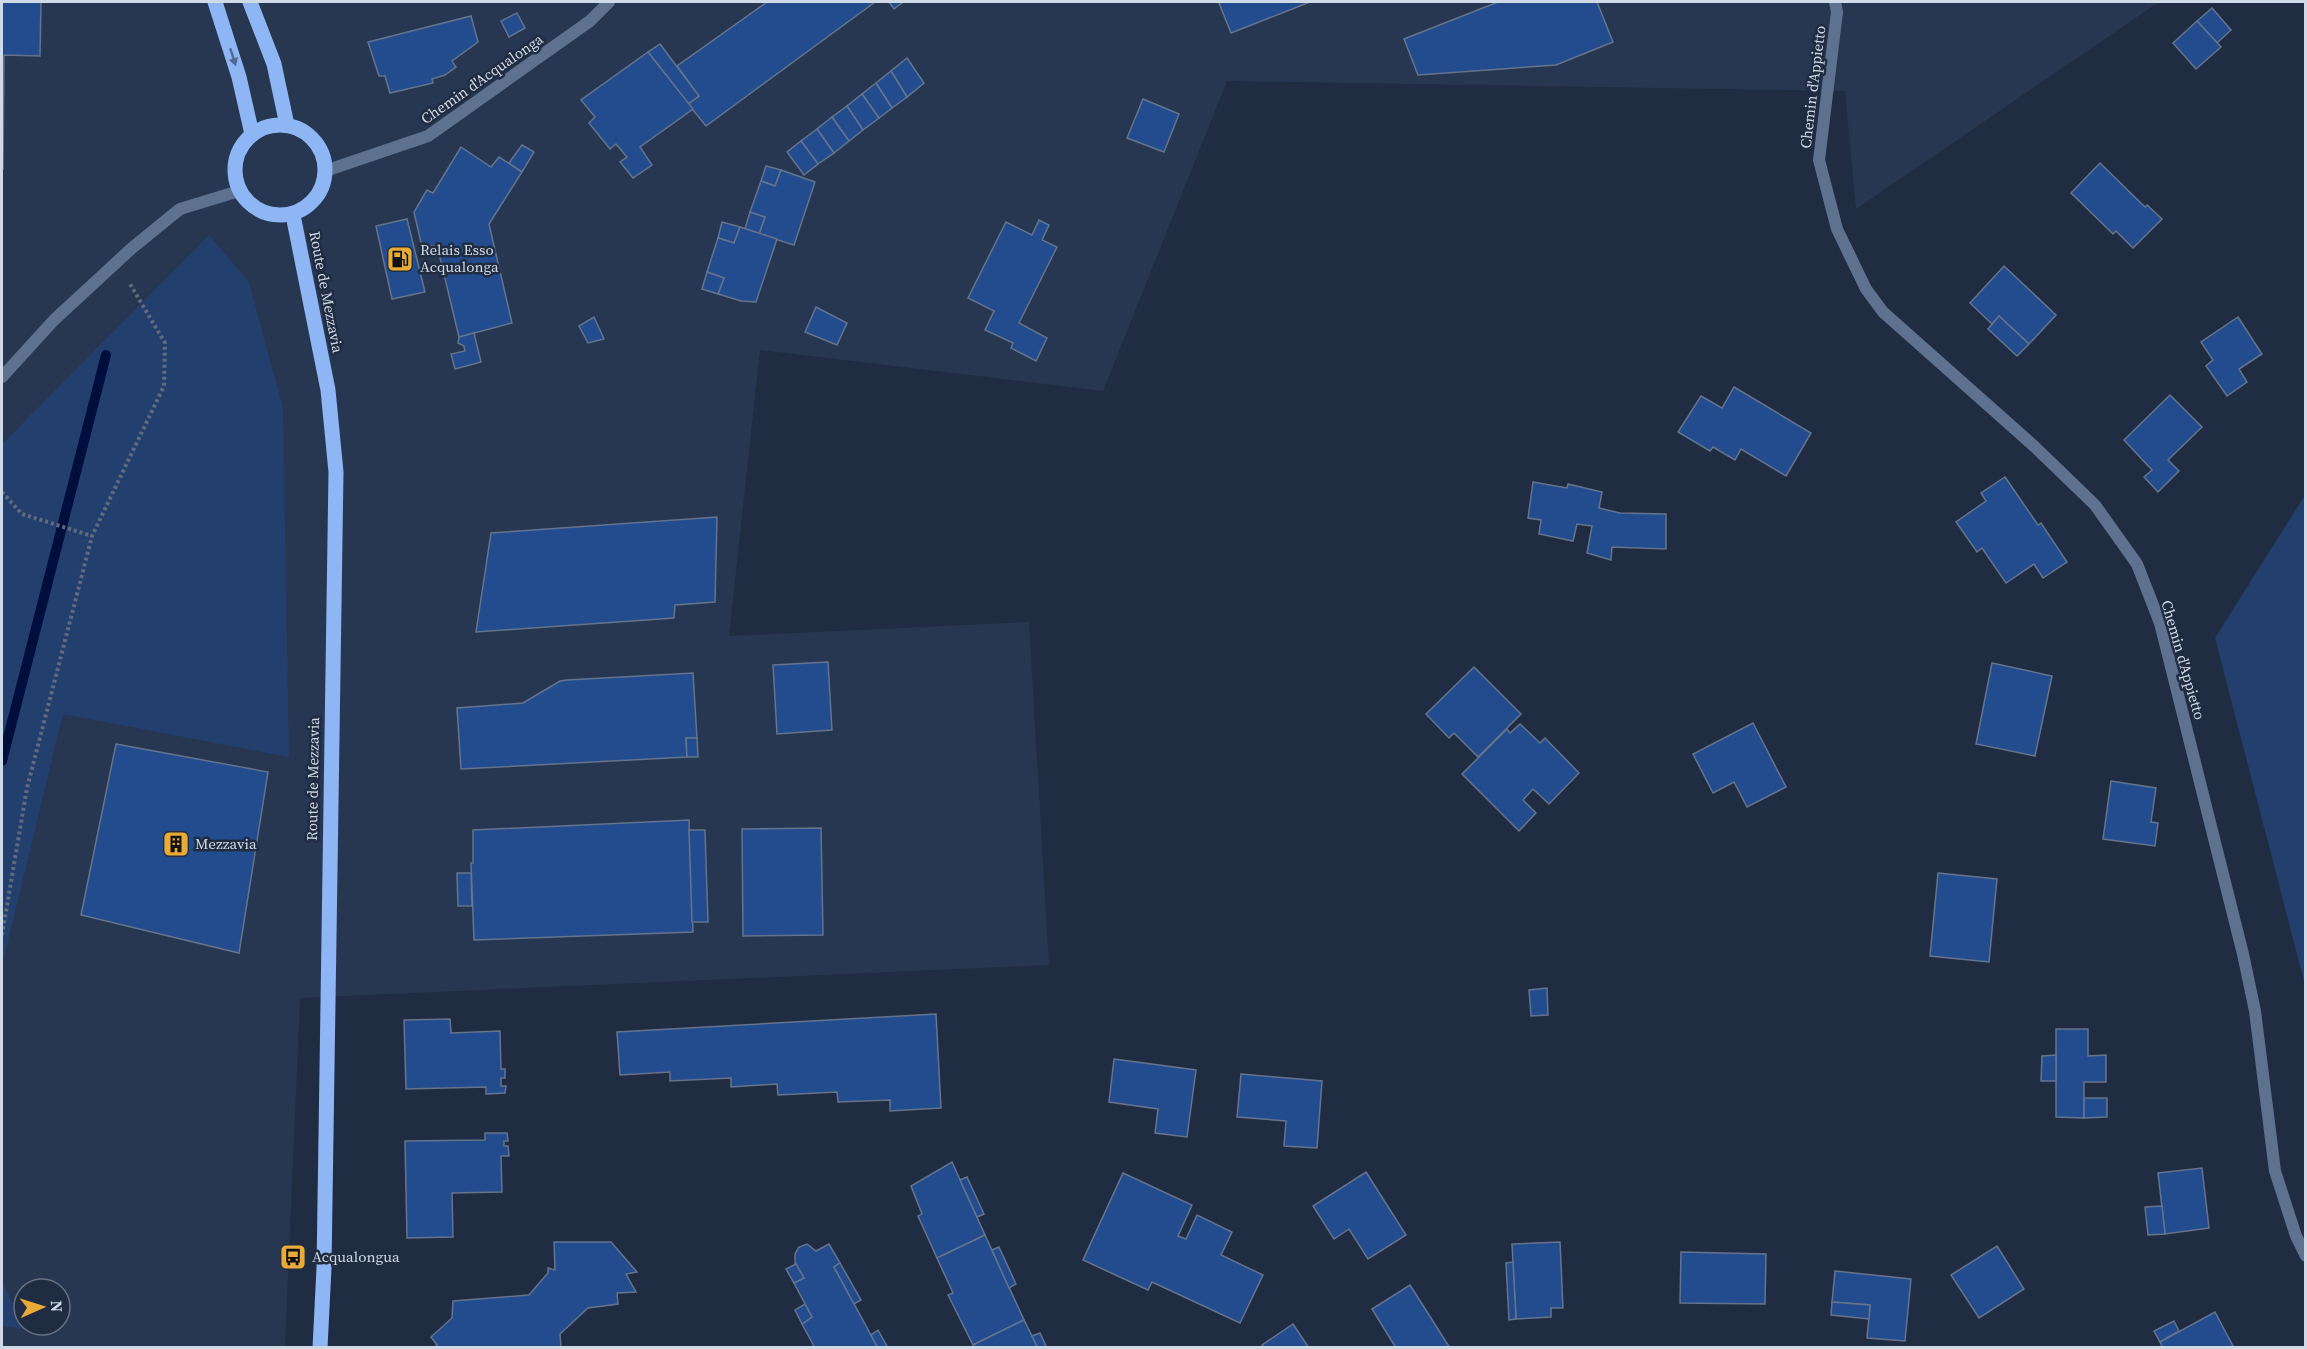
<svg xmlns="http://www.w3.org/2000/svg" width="2307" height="1349" font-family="'Source Serif 4',serif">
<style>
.built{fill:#273751;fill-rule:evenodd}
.green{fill:#223f6e}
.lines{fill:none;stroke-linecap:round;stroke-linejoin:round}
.stream{stroke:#000e3d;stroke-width:10}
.building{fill:#234c8e;stroke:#65748c;stroke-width:1.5}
.path{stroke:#606b7d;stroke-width:4;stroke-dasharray:3 3;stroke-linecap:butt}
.minor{stroke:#5e718f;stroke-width:12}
.primary{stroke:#8eb5f4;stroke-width:15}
.oneway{fill:#526a92}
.labels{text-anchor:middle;stroke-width:5;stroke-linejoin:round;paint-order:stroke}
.street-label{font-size:15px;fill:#d0d9e6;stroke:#202c41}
.poi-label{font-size:15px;fill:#d0d9e6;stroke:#202c41;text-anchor:start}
</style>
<rect width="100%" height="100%" fill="#202c41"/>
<path class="built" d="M2,2H2159L1856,209L1845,91L1227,81L1103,391L760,350L729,636L1029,622L1049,965L300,998L285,1347L2,1348ZM24,1289H60V1325H24Z"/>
<g class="green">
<polygon points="209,235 249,282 283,408 289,757 63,714 2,966 2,444"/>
<polygon points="2305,495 2305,985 2215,638"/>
<polygon points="2,1281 23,1329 2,1326"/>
</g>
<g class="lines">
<polyline class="stream" points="2,761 106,355"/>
</g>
<g class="building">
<polygon points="2,2 41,2 40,56 4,55 3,169 2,169"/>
<polygon points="767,2 875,2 706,126 688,104 699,96 677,66"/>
<polygon points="889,2 903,2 894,9"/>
<polygon points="1223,2 1310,2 1231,33 1219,3"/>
<polygon points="1498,2 1597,2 1613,42 1556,65 1418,75 1404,39"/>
<polygon points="2212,8 2231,30 2217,43 2197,21"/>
<polygon points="517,13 525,28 509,37 501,21"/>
<polygon points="471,16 478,42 452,61 456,67 445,75 432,79 433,83 390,93 385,76 379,76 368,42"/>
<polygon points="2197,21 2221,47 2196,69 2173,43"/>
<polygon points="660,44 699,96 688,104 648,52"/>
<polygon points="648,52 693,109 640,147 652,165 633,178 620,162 627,157 616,144 610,149 589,123 595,117 581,100"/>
<polygon points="907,58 924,83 907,97 891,71"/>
<polygon points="891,71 907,97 892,108 876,83"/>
<polygon points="876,83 892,108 879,118 862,94"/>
<polygon points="862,94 879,118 863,130 847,106"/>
<polygon points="1143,99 1179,114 1164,152 1127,138"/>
<polygon points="847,106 863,130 849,141 832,117"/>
<polygon points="832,117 849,141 834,153 817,129"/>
<polygon points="817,129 834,153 818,164 801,141"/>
<polygon points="801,141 818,164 804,175 787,152"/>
<polygon points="522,145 534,152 522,172 509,163"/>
<polygon points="461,147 491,167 499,157 522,172 489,224 512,323 459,337 437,245 422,247 414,212 427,190 433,193"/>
<polygon points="2100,163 2145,207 2147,205 2162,219 2133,248 2116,231 2113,234 2071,193"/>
<polygon points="766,166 781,170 775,186 761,181"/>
<polygon points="781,170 815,182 794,245 759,234 765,217 750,212 761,181 775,186"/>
<polygon points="750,212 765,217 759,234 745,229"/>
<polygon points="407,219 425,292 392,299 376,226"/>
<polygon points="1039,220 1049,225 1042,240 1057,247 1019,323 1047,338 1036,361 1011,348 1013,343 985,330 994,311 968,298 1006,222 1032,235"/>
<polygon points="722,222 740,227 734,243 718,238"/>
<polygon points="740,227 777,239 756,302 741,301 718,294 724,278 707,272 718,238 734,243"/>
<polygon points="2004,266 2056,315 2029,344 1999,316 1992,324 1970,303"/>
<polygon points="707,272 724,278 718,294 702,289"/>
<polygon points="816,307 847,323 837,345 805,332"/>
<polygon points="1999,316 2029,344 2017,356 1988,329"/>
<polygon points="594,317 604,339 588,343 579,326"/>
<polygon points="2238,317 2262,354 2239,369 2247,382 2227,396 2206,366 2213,360 2201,342"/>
<polygon points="474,333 481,362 455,369 451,354 465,351 464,346 458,343 459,337"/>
<polygon points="1734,387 1811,433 1786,476 1741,449 1735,460 1713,447 1710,451 1678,432 1701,396 1722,408"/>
<polygon points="2170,395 2202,427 2168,460 2179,471 2158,492 2144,477 2152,470 2124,440"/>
<polygon points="2005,477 2038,525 2041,523 2067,562 2043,578 2034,564 2006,583 1982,548 1977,552 1956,522 1986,501 1981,493"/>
<polygon points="1533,482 1567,488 1568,484 1602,492 1599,508 1620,513 1666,514 1666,549 1612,547 1611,560 1587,553 1592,526 1577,524 1573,541 1539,534 1541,520 1528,518"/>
<polygon points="717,517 715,602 675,605 674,618 476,632 491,533"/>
<polygon points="828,662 832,730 777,734 773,665"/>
<polygon points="1992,663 2052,676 2035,756 1976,744"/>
<polygon points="1474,667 1521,714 1478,757 1454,733 1449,738 1426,714"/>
<polygon points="693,673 697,738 686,738 687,757 461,769 457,708 523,703 560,681 567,680"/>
<polygon points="1753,723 1786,787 1747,807 1734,782 1713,793 1693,754"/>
<polygon points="1520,724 1540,743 1545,738 1579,773 1549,804 1533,789 1523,800 1536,813 1519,831 1462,774 1507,729 1510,733"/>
<polygon points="686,738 697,738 698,757 687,757"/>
<polygon points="116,744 268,772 239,953 81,915"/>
<polygon points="2111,781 2156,788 2151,822 2158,823 2155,846 2103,839"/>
<polygon points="689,820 693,932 474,940 471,863 473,863 473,830"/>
<polygon points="821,828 823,935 743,936 742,829"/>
<polygon points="689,830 705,830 708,922 692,922"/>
<polygon points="457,873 471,873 472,906 458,906"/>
<polygon points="1938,873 1997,879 1989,962 1930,956"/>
<polygon points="1547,988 1548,1015 1531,1016 1529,990"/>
<polygon points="936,1014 941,1108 890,1111 890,1100 838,1102 837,1092 778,1095 777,1084 731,1087 731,1078 670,1081 670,1072 620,1075 617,1032"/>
<polygon points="450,1019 451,1033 500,1031 501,1069 505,1069 505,1078 501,1078 501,1086 506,1086 505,1093 486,1094 486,1087 406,1089 404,1020"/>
<polygon points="2056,1029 2088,1029 2088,1056 2106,1055 2106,1082 2084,1082 2084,1118 2056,1117"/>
<polygon points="2056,1055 2056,1081 2041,1081 2042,1056"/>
<polygon points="1114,1059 1196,1070 1187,1137 1155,1133 1158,1109 1109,1102"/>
<polygon points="1241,1074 1322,1081 1317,1148 1284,1146 1286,1121 1237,1117"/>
<polygon points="2084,1098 2107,1098 2107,1117 2084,1118"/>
<polygon points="485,1133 507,1133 508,1141 504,1141 504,1146 508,1146 509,1156 501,1156 502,1192 452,1193 453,1237 407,1238 405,1141 485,1140"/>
<polygon points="952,1162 985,1235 937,1258 918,1216 922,1214 911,1186"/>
<polygon points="2202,1168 2209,1228 2165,1234 2158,1173"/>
<polygon points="1366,1172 1406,1235 1368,1259 1349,1229 1334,1239 1313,1206"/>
<polygon points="1123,1173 1192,1205 1178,1236 1186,1239 1197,1215 1232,1232 1221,1255 1263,1275 1240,1323 1152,1282 1148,1290 1083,1260"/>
<polygon points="967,1177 984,1214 977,1217 960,1180"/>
<polygon points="2162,1206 2165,1234 2148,1235 2145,1207"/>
<polygon points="985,1235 1024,1320 973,1345 948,1295 953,1293 937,1258"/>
<polygon points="554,1242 611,1242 637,1272 626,1274 636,1292 617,1293 618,1304 588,1308 560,1334 561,1348 434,1348 437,1345 431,1337 452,1318 453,1301 529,1295 548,1273 548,1268 555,1270"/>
<polygon points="1560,1242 1563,1308 1551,1308 1551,1317 1516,1319 1512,1244"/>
<polygon points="807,1244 816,1251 829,1244 840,1263 834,1267 878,1348 815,1348 802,1324 812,1317 794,1283 804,1278 795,1263 795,1254 799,1247"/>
<polygon points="1997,1246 2024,1289 1979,1318 1951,1275"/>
<polygon points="999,1247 1016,1284 1009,1288 992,1250"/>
<polygon points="1681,1252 1766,1254 1765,1304 1680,1303"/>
<polygon points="1513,1262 1516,1319 1509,1320 1506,1263"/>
<polygon points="840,1263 861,1300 854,1304 834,1267"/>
<polygon points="796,1264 804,1278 794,1283 786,1269"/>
<polygon points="1835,1271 1911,1279 1905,1341 1867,1338 1870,1305 1832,1302"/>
<polygon points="1410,1285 1450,1348 1396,1348 1372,1309"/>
<polygon points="1832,1302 1870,1305 1869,1319 1831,1315"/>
<polygon points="805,1304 812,1317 802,1324 795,1310"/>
<polygon points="2215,1312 2234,1348 2163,1348 2160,1342"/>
<polygon points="1024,1320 1038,1348 974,1348 973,1345"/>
<polygon points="2174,1321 2179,1331 2160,1342 2154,1331"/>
<polygon points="1293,1324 1309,1348 1264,1348 1262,1345"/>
<polygon points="878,1330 888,1348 878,1348 871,1335"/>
<polygon points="1040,1333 1047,1348 1038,1348 1032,1336"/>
</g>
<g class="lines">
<g class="path">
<polyline points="2,492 22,514 92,536"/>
<polyline points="2,935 27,788 92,536 164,386 165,343 130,284"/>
</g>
<g class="minor">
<polyline points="1835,2 1837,12 1819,160 1837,229 1866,289 1883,312 2035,447 2095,505 2137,564 2160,623 2243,954 2255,1011 2275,1171 2296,1236 2306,1256"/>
<polyline points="325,171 428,136 590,21 609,2"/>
<polyline points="2,377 54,320 132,248 180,209 239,191"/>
</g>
<g class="primary">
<polyline points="215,2 239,77 252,134"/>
<polyline points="250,2 274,64 287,125"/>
<circle cx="280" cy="170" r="45"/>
<polyline points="293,215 328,390 336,472 324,1268 320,1348"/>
</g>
</g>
<defs><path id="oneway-solid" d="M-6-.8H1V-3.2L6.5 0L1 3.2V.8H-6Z" transform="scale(1.5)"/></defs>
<use class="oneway" href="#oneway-solid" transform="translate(233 57) rotate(72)"/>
<defs>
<symbol id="fuel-square" viewBox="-11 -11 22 22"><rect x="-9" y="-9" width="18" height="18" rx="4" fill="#e8ab37" stroke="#202c41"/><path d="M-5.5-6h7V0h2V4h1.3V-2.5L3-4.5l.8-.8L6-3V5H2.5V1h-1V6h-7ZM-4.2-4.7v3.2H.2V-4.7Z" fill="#111"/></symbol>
<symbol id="building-square" viewBox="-11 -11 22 22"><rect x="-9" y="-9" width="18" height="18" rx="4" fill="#e8ab37" stroke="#202c41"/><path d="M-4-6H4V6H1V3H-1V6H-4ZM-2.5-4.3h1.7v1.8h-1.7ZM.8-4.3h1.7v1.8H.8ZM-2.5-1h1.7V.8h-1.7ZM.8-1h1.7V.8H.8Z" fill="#111"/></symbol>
<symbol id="bus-square" viewBox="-11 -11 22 22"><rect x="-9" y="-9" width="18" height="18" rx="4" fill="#e8ab37" stroke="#202c41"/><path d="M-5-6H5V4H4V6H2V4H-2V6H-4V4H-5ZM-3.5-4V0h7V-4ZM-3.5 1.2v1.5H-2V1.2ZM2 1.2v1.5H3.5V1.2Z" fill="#111"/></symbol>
</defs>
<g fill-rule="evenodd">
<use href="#fuel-square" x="385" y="244" width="30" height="30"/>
<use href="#building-square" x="161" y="829" width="30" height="30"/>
<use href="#bus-square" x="278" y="1242" width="30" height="30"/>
</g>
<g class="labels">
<g class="street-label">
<text transform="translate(482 79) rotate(-35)" y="5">Chemin d'Acqualonga</text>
<text transform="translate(1813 87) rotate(-83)" y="5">Chemin d'Appietto</text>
<text transform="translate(326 292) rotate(79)" y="5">Route de Mezzavia</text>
<text transform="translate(2183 660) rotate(74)" y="5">Chemin d'Appietto</text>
<text transform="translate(313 779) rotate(-89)" y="5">Route de Mezzavia</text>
</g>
<g class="poi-label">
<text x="420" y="255">Relais Esso<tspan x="420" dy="17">Acqualonga</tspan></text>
<text x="195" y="849">Mezzavia</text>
<text x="312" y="1262">Acqualongua</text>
</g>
</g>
<rect width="2307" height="1349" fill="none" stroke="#d0d9e6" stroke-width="6"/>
<g transform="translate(42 1307) rotate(87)"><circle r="28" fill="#202c41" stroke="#667183" stroke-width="1.5"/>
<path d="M0-4.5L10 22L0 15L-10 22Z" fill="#e8ab37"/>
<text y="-9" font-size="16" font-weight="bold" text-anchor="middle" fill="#d0d9e6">N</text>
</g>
</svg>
